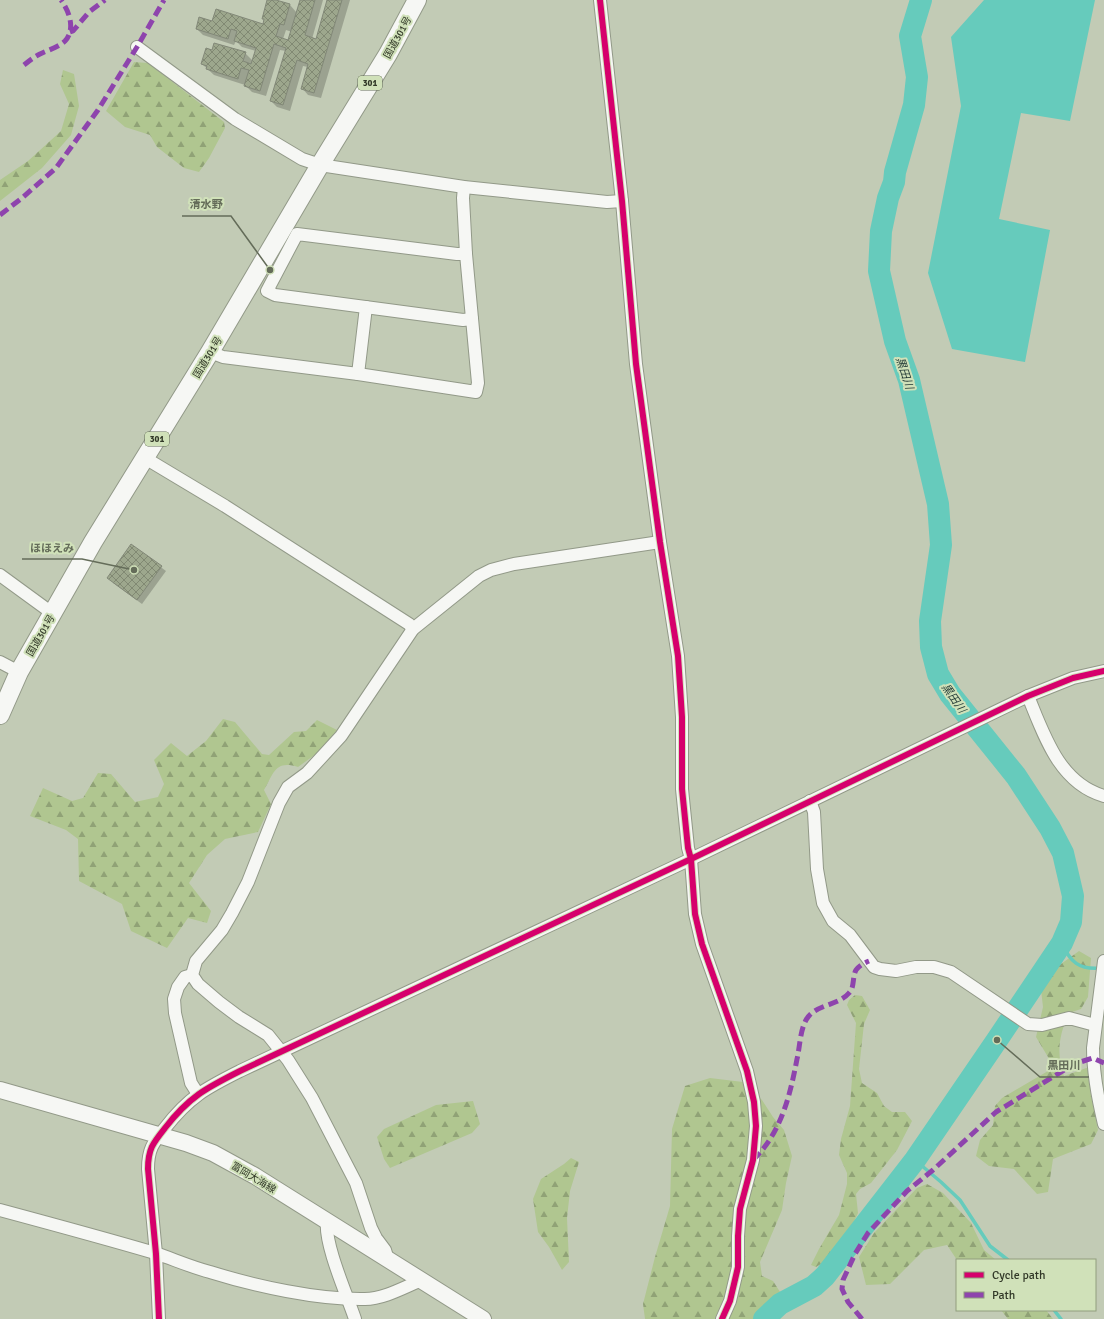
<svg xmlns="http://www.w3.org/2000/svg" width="1104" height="1319" font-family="Signika,'Noto Sans JP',sans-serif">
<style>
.forest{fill:url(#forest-firs)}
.water{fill:#66cbbc}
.shadow{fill:#0003;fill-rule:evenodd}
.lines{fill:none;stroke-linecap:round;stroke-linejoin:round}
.stream{stroke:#66cbbc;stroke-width:3.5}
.river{stroke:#66cbbc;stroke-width:22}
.building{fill:url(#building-cross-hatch);stroke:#828878}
.minor-casing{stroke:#929988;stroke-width:14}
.major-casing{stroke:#929988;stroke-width:18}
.highway-casing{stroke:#929988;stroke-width:20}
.minor{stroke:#f6f7f4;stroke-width:12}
.major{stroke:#f6f7f4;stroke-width:16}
.highway{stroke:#f6f7f4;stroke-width:18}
.quiet{stroke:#8e44ad;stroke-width:5;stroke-dasharray:10 5;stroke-linecap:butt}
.cycleway-casing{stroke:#d0e1b9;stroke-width:8}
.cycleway{stroke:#d6006c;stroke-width:6}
.labels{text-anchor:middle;stroke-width:4;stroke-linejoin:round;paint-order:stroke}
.shield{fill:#d0e1b9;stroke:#616b54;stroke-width:1}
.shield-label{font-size:9px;font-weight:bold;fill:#323928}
.street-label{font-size:10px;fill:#323928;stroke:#d0e1b9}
.water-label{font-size:11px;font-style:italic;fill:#1f3633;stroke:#d0e1b9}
.leader{fill:none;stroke:#646c59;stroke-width:1.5}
.callout-dot{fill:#646c59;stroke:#d0e1b9;stroke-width:1.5}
.callout-label{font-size:11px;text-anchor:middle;font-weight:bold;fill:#646c59;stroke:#d0e1b9;stroke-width:4;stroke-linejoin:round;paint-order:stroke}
</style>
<defs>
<pattern id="forest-firs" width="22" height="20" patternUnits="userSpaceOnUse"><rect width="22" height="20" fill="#b0c690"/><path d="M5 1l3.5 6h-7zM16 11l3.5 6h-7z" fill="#90a276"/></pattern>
<pattern id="building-cross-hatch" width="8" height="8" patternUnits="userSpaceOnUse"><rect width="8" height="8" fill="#9da78d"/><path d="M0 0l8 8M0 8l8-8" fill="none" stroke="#818973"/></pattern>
</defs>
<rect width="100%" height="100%" fill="#c2cbb5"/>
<g class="forest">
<polygon points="134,62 148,63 224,122 225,128 209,158 199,172 184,168 157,147 150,135 125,127 106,111"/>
<polygon points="63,70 74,74 79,106 71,135 42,168 0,201 0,180 28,161 61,131 69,104 60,84"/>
<path d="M223,719L235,722L262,754L269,755L294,732L306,731L317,720L337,730L320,751L298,767C275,760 274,773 264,790L271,804L258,832L225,839L207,855L189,883L211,911L207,923L188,918L167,948L131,931L122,904L79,881L78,839L66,830L30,816L43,788L72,801L83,798L98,773L111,774L135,802L158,797L164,784L154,760L171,743L187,756L206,741Z"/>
<path d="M1079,951L1091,958L1088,997L1081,1009L1069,1013C1059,1035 1056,1053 1064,1076L1089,1067L1090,1075V1090L1098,1130L1091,1144L1053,1159L1048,1192L1037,1194L1014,1169L989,1166L976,1156L980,1140L993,1125L995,1106L1002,1098L1048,1071L1051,1062L1036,1037L1043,1007L1041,990L1054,969Z"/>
<polygon points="855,995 862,996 870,1010 864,1024 859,1069 862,1083 877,1093 884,1106 892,1112 905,1112 912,1121 897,1150 871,1183 860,1189 856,1194 858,1213 851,1228 829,1259 816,1267 811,1265 819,1249 839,1215 847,1184 847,1173 839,1155 841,1139 850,1106 856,1023 847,1005 849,1000"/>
<polygon points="710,1078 743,1082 762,1100 773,1117 784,1130 792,1156 786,1183 782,1210 760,1262 762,1276 773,1281 782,1295 756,1319 645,1319 643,1304 655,1257 670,1206 672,1129 685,1086"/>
<polygon points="473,1101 480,1124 472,1133 390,1168 384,1159 377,1137 384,1129 436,1105"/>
<polygon points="571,1158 579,1162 570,1191 567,1218 569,1262 562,1270 549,1247 538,1232 533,1199 541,1179 564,1164"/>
<polygon points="927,1184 943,1193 971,1223 984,1250 996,1260 957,1260 947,1245 924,1250 890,1284 866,1285 859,1257 874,1233 917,1188"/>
<polygon points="1001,1310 1046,1310 1053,1319 1008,1319"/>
</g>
<polygon class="water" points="984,0 1095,0 1070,121 1021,113 999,219 1050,230 1025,362 952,349 928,273 961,106 951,37"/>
<g class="shadow">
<path d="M268,0L290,5L297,13L301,0H323L312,39L316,40L329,0H350L321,98L308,95L302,88L308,67L303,66L290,111L277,107L271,101L286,51L280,50L266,96L252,92L245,85L214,75L202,64L245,53L253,61L256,51L242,47L236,41L234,45L203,35L197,29L213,22L264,25L265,21L263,18ZM286,30L292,32L289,41L283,39Z"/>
<polygon points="132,546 166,571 142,604 113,583"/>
</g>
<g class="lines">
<g class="stream">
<path d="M1062,943C1070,962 1079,970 1101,968"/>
<polyline points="915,1160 941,1182 960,1200 990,1246 1008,1260"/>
<polyline points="1054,1310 1061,1319"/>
</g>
<polyline class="river" points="764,1319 780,1304 814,1286 825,1276 915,1160 997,1040 1062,943 1071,922 1073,896 1063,853 1050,828 1016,776 950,694 938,674 931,647 930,621 941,545 938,504 909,380 895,341 879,271 881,231 888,198 894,182 895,172 914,105 917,77 910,36 921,0"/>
</g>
<g class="building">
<polygon points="267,0 276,0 290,4 284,25 280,24 276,36 288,40 300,0 315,0 305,35 316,39 327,0 342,0 314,93 301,89 308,64 297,60 283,105 270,101 286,48 274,44 260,91 244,86 249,70 241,68 238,79 206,69 207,66 201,64 206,48 212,50 214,43 246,52 243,61 251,64 256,48 234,41 237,31 231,29 228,39 196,29 199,17 212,21 216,9 263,24 264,19 262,19"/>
<polygon points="131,544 162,566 137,600 107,578"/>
</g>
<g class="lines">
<defs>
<g id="minor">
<polyline points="600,0 622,201 636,364 660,542 678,656 682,717 682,789 688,848 691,859 695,914 702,944 747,1071 754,1102 756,1126 753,1160 740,1209 738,1236 738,1267 730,1301 722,1319"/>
<polyline points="137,47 235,119 302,159 320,165 464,187 607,202 622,201"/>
<polyline points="466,254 457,254 297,234 267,291 275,295 463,320 472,319"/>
<polyline points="210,352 223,357 358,374 476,392 478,383 466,254 463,198 464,187"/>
<polyline points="358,374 366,307"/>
<polyline points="145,458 225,506 409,624 413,629"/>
<polyline points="0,575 52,613"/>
<polyline points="0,662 19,672"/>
<path d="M1028,696C1044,735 1059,783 1104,796"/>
<polyline points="810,801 814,812 817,869 823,903 833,921 850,935 874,967 880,969 896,971 916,967 934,967 951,972 1028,1024 1042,1025 1069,1018 1095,1025"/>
<path d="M1104,961L1093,1048C1093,1073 1098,1099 1104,1124"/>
<polyline points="192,975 185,977 178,987 174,999 175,1013 191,1083 198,1094"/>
<path d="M0,1210C52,1224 104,1238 155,1253C173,1259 191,1267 210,1272C255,1286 318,1300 365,1299C382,1299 401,1289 417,1282L420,1280"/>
<path d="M327,1221C324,1244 347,1295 355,1319"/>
<polyline points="388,1260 385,1250 376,1238 371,1228 356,1183 312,1098 288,1060 268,1035 239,1017 219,1002 198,984 192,975 196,961 222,930 232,913 248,882 279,803 288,787 307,773 341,736 413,629 479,576 491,570 514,564 660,542"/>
<path d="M159,1319L156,1254L148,1169C148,1149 153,1143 165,1128C189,1097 206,1088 240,1071L691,859L1028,696L1073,678L1104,671"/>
</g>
<polyline id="major" points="0,1090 186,1143 213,1153 255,1176 483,1319"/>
<polyline id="highway" points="0,715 19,672 93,542 210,352 320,165 388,54 417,0"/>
</defs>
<use href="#minor" class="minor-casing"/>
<use href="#major" class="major-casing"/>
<use href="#highway" class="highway-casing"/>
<use href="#minor" class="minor"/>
<use href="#major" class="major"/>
<use href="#highway" class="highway"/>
<g class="quiet">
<polyline points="70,32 73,31 89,12 105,0"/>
<path d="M24,65C29,61 34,57 40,54C48,50 59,47 65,41C76,29 69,11 61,0"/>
<polyline points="0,215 22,198 56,168 98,110 137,47 164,0"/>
<path d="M753,1160C781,1133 790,1096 797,1059C800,1046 800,1031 806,1020C815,1004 838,1006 849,993C855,987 852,977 856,970C859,966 864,963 869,961"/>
<polyline points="862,1319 848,1302 842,1289 843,1280 855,1254 868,1233 907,1191 933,1170 996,1112 1074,1064 1093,1058 1104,1063"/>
</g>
<defs>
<g id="cycleway">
<polyline points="600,0 622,201 636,364 660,542 678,656 682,717 682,789 688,848 691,859 695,914 702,944 747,1071 754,1102 756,1126 753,1160 740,1209 738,1236 738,1267 730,1301 722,1319"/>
<path d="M159,1319L156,1254L148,1169C148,1149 153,1143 165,1128C189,1097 206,1088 240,1071L691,859L1028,696L1073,678L1104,671"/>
</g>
</defs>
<use href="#cycleway" class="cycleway-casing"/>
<use href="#cycleway" class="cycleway"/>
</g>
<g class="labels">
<g class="shield">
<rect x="358" y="76" width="24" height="14" rx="3"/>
<rect x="145" y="432" width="24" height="14" rx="3"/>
</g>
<g class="shield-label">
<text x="370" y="86">301</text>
<text x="157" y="442">301</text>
</g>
<g class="street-label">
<text transform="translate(397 37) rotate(-61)" y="4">国道301号</text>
<text transform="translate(207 357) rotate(-59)" y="4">国道301号</text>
<text transform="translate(40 635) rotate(-60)" y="4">国道301号</text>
<text transform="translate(254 1177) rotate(31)" y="4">富岡大海線</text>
</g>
<g class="water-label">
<text transform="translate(905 373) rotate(72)" y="4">黒田川</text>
<text transform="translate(954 698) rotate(55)" y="4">黒田川</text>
</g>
</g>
<path class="leader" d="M270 270L231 216H182M134 570L82 559H22M997 1040L1040 1077H1089"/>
<g class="callout-dot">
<circle cx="270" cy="270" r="4"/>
<circle cx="134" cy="570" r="4"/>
<circle cx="997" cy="1040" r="4"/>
</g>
<g class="callout-label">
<text x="206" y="208">清水野</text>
<text x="52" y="552">ほほえみ</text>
<text x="1064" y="1069">黒田川</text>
</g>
<rect x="956" y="1259" width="140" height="52" fill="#d0e1b9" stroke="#919e7f"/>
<rect x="964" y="1272" width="20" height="6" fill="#d6006c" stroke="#919e7f"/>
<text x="992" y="1279" font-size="12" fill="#323928">Cycle path</text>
<rect x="964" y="1292" width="20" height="6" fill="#8e44ad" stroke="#919e7f"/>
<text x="992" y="1299" font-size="12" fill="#323928">Path</text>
</svg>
